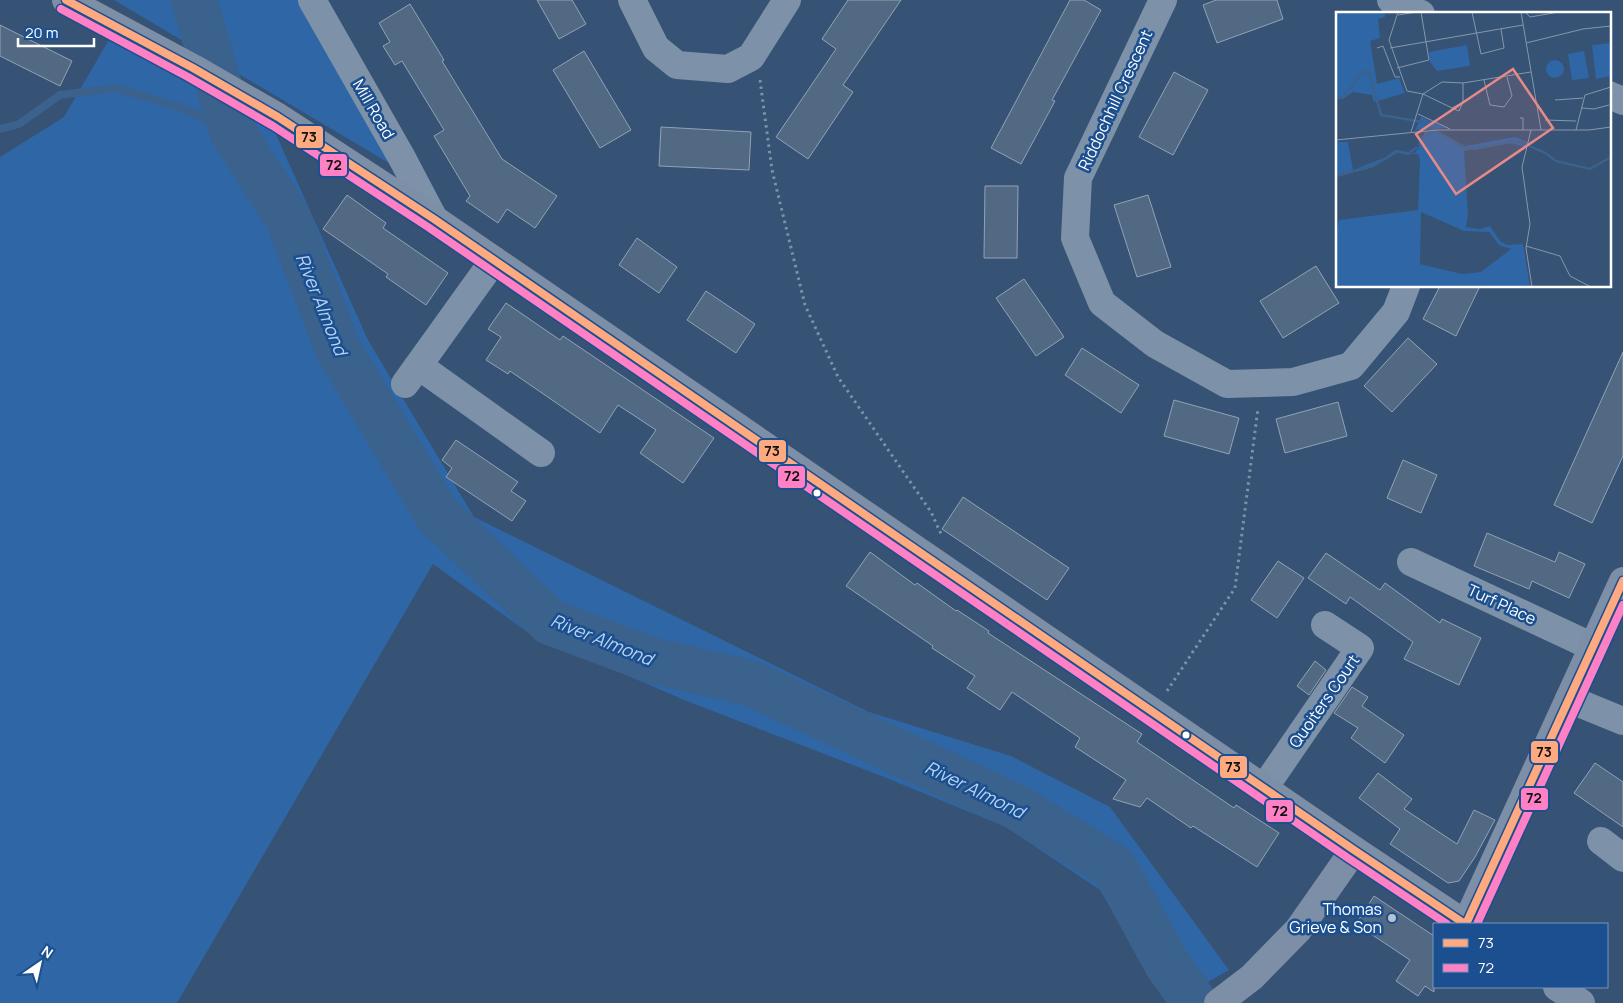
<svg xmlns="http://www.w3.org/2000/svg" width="1623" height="1003" viewBox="0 0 1623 1003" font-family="Manrope,sans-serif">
<rect width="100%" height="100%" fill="#365274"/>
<!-- green -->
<g fill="#2f66a5">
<polygon points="114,0 299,0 394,166"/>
<polygon points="111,36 185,81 274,130 368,340 474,517 869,712 1011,756 1110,807 1229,970 1170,1003 1100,890 1006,827 884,777 689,702 530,634 433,564 177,1003 0,1003 0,157 64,117"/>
</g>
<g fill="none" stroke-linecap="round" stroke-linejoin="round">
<!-- stream -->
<polyline stroke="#3b618d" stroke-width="8" points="0,129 19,124 60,95 116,88 179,107 232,131"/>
<!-- river -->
<polyline stroke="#3b618d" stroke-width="46" points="194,0 232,131 288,218 338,349 437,514 550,622 654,661 750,683 1018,808 1114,867 1167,964 1195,1003"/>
</g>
<!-- building -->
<g fill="#526984" stroke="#92a2b6">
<polygon points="537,0 572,0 586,24 559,39"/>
<polygon points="848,0 901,0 843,85 853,92 808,159 776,137 836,49 822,39"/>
<polygon points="1070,0 1084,0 1101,10 1052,100 1055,101 1021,164 991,148"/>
<polygon points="1216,0 1277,0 1283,19 1217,43 1203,5"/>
<polygon points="410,4 444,60 442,61 502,159 557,196 535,228 507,209 498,223 466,201 470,196 434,136 444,130 402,61 395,65 383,46 390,42 379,23"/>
<polygon points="0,25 72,61 60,86 0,56"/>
<polygon points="584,51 631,130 600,148 553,70"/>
<polygon points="1174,72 1208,90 1173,155 1139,137"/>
<polygon points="661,127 751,132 749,170 659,166"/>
<polygon points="985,186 1018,186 1017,258 984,258"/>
<polygon points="347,195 386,223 383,228 448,273 426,305 386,277 388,274 323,229"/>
<polygon points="1148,195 1171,267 1137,277 1114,205"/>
<polygon points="637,238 677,267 659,293 619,265"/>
<polygon points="1316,266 1339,303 1283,338 1260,301"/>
<polygon points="1024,279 1064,337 1036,356 996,298"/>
<polygon points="1440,286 1480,286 1456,336 1423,319"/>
<polygon points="706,291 755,324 736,353 687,320"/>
<polygon points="506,303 560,340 563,336 714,438 683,483 640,453 656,430 618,405 600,433 510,371 508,374 486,360 501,337 488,329"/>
<polygon points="1408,338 1437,364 1392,412 1364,386"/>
<polygon points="1082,348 1139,385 1121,413 1065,375"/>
<polygon points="1623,352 1623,456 1592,523 1554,505"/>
<polygon points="1174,400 1239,418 1229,454 1164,436"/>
<polygon points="1338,402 1347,436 1285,453 1276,419"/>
<polygon points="456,440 518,482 511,491 526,501 512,521 446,477 452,468 442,460"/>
<polygon points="1403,460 1437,475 1421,513 1387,498"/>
<polygon points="963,497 1069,568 1047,600 942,529"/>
<polygon points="1487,533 1555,562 1559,552 1585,564 1569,598 1532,581 1529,589 1474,566"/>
<polygon points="870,552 915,585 917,583 956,611 957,610 989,631 988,633 1142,734 1137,742 1234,808 1236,805 1279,833 1257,867 1193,826 1191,828 1147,798 1140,807 1113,799 1126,780 1075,747 1080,738 1012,692 1000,710 967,688 975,676 932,648 933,646 846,586"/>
<polygon points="1326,553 1380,590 1385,583 1440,623 1442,619 1481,638 1459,685 1404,659 1413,642 1350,597 1346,604 1308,578"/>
<polygon points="1278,561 1304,578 1277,618 1251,600"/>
<polygon points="1315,661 1326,670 1309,695 1297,686"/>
<polygon points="1352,687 1368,697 1362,706 1404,735 1385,763 1351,738 1358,728 1334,713"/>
<polygon points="1595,763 1623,782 1623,827 1574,793"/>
<polygon points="1378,773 1412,799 1404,809 1457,844 1474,810 1495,820 1475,857 1459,881 1448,883 1390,844 1400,829 1359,798"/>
<polygon points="1374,896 1434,936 1434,992 1425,986 1418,996 1396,981 1410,960 1356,924"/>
</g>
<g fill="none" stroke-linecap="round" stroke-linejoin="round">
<!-- path -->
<g stroke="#7d92a8" stroke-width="3" stroke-dasharray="2.5 4" stroke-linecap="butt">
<polyline points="760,80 772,170 805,305 838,377 931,512 941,534"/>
<polyline points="1167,691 1235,588 1258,408"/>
</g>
<!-- minor -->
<g stroke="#7d92a8" stroke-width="28">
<polyline points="312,0 402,158 434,219"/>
<polyline points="632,0 656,48 677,65 728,69 751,57 787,0"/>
<polyline points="1163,0 1078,178 1075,238 1102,303 1155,344 1227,384 1293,382 1351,366 1396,312 1406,286"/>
<polyline points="1391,0 1421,14"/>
<polyline points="1609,95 1623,101"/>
<polyline points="419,366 541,453"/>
<polyline points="405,384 494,260"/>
<polyline points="1411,562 1593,647"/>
<polyline points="1569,699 1623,721"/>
<polyline points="1264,788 1360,648 1325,625"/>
<polyline points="1601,841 1623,858"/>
</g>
<!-- major -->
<g stroke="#7d8ea7" stroke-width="28">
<polyline points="66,0 193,68 278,117 434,219 1354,850 1465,924"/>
<polyline points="1466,924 1623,581"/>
<polyline points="1557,987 1581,1003"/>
<polyline points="1218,1003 1252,977 1298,930 1354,850"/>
</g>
<defs>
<g id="bus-1">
<polyline points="66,0 193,68 278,117 434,219 1354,850 1465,924"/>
<polyline points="1466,924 1623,581"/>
</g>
<g id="bus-2">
<polyline points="61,9 188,77 273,126 428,227 1348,858 1447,924"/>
<polyline points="1477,924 1623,605"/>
</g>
</defs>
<!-- bus-1 casing -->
<use href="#bus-1" stroke="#1b4f8f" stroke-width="11"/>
<!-- bus-2 casing -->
<use href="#bus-2" stroke="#1b4f8f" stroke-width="11"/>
<!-- bus-1 -->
<use href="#bus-1" stroke="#ffa980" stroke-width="8"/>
<!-- bus-2 -->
<use href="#bus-2" stroke="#ff80c5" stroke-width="8"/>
</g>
<!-- markers -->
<g fill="#fff" stroke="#1b4f8f" stroke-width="2">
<circle cx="817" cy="493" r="4.5"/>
<circle cx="1186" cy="735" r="4.5"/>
</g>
<circle fill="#b9c2ce" stroke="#1b4f8f" stroke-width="2" cx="1392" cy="918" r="5"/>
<g text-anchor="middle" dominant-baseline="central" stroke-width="5" stroke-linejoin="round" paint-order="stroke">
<!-- street labels -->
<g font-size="16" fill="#fff" stroke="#1b4f8f">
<text transform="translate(1115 100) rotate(-65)">Riddochhill Crescent</text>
<text transform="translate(374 109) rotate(60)">Mill Road</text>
<text transform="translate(1502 604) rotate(25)">Turf Place</text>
<text transform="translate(1324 701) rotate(-55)">Quoiters Court</text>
</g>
<!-- poi labels -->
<g font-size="16" fill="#fff" stroke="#1b4f8f" text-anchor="end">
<text x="1382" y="909">Thomas<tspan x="1382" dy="18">Grieve &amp; Son</tspan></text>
</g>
<!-- water labels -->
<g font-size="18" font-style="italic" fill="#b5d3f5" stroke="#1b4f8f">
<text transform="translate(322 304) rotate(68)">River Almond</text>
<text transform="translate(602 639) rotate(22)">River Almond</text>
<text transform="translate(975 789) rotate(26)">River Almond</text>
</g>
</g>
<!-- overview -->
<g transform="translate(1336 12)">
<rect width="275" height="275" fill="#365274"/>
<path d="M0 0H49V5L42 7 44 26 34 29 41 72 63 66 69 81 38 90 36 83 17 80 7 87H0ZM275 28V64L260 67 256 33 275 31ZM131 33 134 54 101 59 94 50 93 40ZM248 39 253 66 236 68 232 42ZM210 57a9 9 0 1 1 18 0a9 9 0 1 1-18 0ZM85 105 110 116 79 118ZM101 119 129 134 179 125 192 130 190 135 173 131 128 139 132 202 130 215 144 217 154 214 164 229 171 233 187 232 194 275H0V221L3 208 82 198 84 148 82 142 61 141 36 155 0 165V130H12L17 158 50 145 59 138 79 141 88 126V120ZM85 200 128 219 153 220 163 233 175 237 145 260 126 262 84 252Z" fill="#2f66a5" fill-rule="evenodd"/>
<path fill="none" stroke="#3b618d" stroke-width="2.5" d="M0 84 6 86 27 60H33L45 103 86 110 127 135 138 137 181 129 208 140 220 149 254 157 275 145M83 133 87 125 96 121M0 164 37 154 62 139 72 142 81 135"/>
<path fill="none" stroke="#8697ac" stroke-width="1" d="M62 0 53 28 71 79 87 82 106 70 127 71 195 60M136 0 145 42 168 36 165 17M185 0 205 118M189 0 194 5 223 0M62 3 81 0M190 31 247 17 275 14M41 36 47 34 59 65H64M54 36 187 13M61 56 93 48 85 0M148 68 154 93 168 95 176 84 171 65M219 88 247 86M116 96 123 99 127 90M246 96 258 97 273 93M82 102 114 117M184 106H187V118M209 108 240 109M195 118 186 155 194 212 190 236 196 275M240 118 249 83 275 75M75 120 87 82 116 96 127 90V71M0 128 101 118H253L275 115M190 234 224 244 234 264 255 275"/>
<path fill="#e88989" fill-opacity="0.15" stroke="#e88989" stroke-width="2.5" d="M177 57 217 116 120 182 80 122Z"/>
<rect width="275" height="275" fill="none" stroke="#fff" stroke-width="2.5"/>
</g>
<g stroke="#1b4f8f" stroke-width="2">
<rect x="295" y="125" width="29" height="24" rx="5" fill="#ffa980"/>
<rect x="319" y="153" width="29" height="24" rx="5" fill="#ff80c5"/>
<rect x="758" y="439" width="29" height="24" rx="5" fill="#ffa980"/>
<rect x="777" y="465" width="29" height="24" rx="5" fill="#ff80c5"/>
<rect x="1530" y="740" width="29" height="24" rx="5" fill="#ffa980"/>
<rect x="1219" y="755" width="29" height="24" rx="5" fill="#ffa980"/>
<rect x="1520" y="787" width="29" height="24" rx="5" fill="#ff80c5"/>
<rect x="1265" y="799" width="29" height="24" rx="5" fill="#ff80c5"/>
</g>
<g font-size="14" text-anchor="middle" font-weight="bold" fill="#111">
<text x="309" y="142">73</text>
<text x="334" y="170">72</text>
<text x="772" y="456">73</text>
<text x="792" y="481">72</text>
<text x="1544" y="757">73</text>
<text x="1233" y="772">73</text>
<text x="1534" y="803">72</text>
<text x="1280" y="816">72</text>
</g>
<!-- legend -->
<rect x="1433" y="923" width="175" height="65" fill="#1b4f8f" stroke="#7695bc"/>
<rect x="1443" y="939" width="25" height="8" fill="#ffa980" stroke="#7695bc"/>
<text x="1478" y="948" font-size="15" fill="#ffffff">73</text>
<rect x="1443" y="964" width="25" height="8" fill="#ff80c5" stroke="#7695bc"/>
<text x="1478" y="973" font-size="15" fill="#ffffff">72</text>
<!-- north arrow -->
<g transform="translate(40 963) rotate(34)" stroke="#1b4f8f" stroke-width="4" paint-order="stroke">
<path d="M0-4L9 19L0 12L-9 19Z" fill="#ffffff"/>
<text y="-8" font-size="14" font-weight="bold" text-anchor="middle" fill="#ffffff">N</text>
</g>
<!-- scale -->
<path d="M18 38v8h76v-8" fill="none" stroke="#ffffff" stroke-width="2.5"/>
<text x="25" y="38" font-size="15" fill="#ffffff" stroke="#1b4f8f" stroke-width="4" paint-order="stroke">20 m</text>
</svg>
